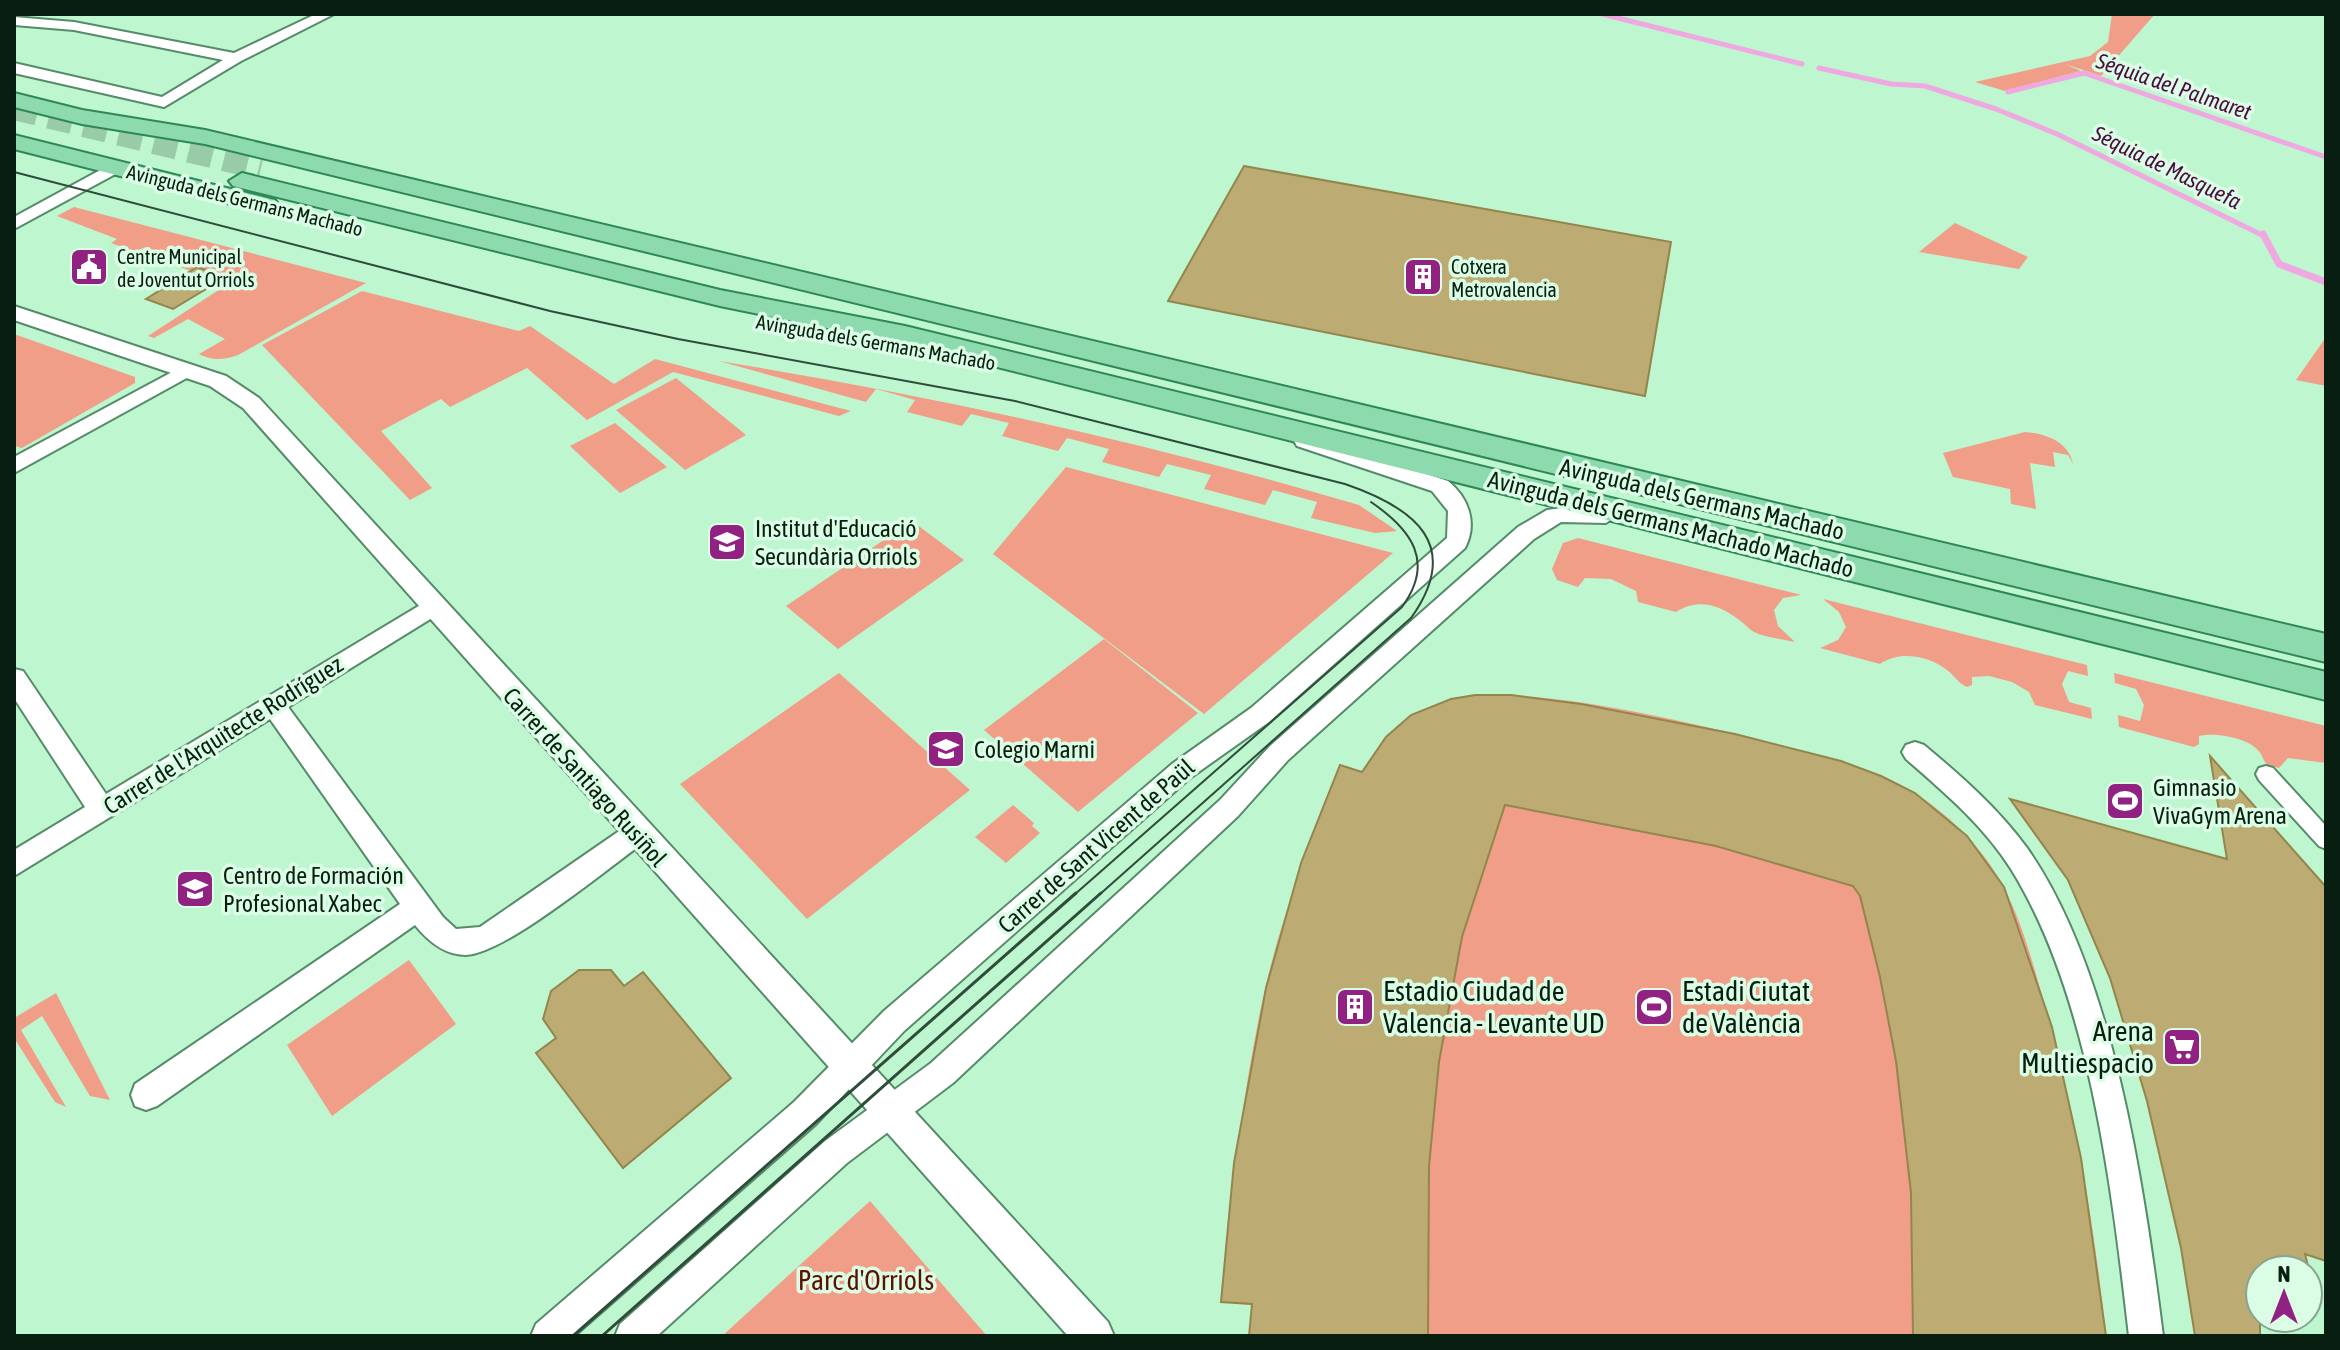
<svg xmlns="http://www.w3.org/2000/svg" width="2340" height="1350" viewBox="0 0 2340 1350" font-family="'Asap Condensed',sans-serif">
<rect width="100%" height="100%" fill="#bdf6cf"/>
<!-- green -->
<g fill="#f19e89">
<polygon points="2112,14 2155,14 2101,76 2065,64 2081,71 2005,91 1975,82 2090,56 2108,42"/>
<path d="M74 207 366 283 238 355C224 360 212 361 199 354L225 339 188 319 154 338 148 336 234 280 197 267 191 271 162 260 167 257 143 248 136 252 111 243 117 239 57 216Z"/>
<polygon points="1955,223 2028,257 2019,269 1919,252"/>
<polygon points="362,291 519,331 530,326 614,384 655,359 851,411 839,416 673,372 587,420 527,368 450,407 441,399 381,431 432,488 410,500 262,345"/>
<polygon points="14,334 135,377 135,383 22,448 14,446"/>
<polygon points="2326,337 2326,386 2296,380"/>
<path d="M719 361C935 396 1149 443 1359 505L1397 531 1375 533 1311 518 1317 502 1273 490 1265 505 1204 489 1211 475 1167 464 1159 477 1102 462 1109 449 1067 438 1058 451 1002 436 1009 423 971 414 962 426 907 412 915 400 876 389 866 402Z"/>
<polygon points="676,378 746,435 685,470 616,410"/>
<polygon points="615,423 667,467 620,493 570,446"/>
<path d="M2025 432C2046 434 2068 441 2073 464L2068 455 2053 452 2055 467 2030 463 2036 509 2011 504 2010 489 1953 477 1943 453Z"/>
<polygon points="1066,467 1393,553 1204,714 993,554"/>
<polygon points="912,521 964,560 838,649 786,606"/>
<path d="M1578 538 1801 595 1783 598 1774 610 1778 626 1795 642C1783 639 1760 637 1751 630 1730 611 1705 594 1676 612L1638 602 1636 591 1611 579 1585 578 1578 587 1557 580 1552 569 1563 543Z"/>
<path d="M1823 599 2087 665 2088 676 2068 671 2062 684 2069 702 2091 708 2092 719 2035 705 2029 692 2012 682 1989 676 1972 677V685L1967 687C1958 683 1955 676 1947 670 1929 656 1900 650 1880 664L1820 648 1838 640 1846 627 1839 612Z"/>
<polygon points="1104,639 1198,713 1078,812 984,730"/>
<polygon points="839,673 970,790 807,919 680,784"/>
<path d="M2114 673 2326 726V763L2288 758 2279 768 2268 765C2264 762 2263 758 2261 754 2252 738 2215 732 2199 736V744L2194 747 2119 727 2118 715 2140 721 2144 705 2136 689 2115 683Z"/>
<path d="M1493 694C1589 698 1686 721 1778 745 1819 756 1861 764 1899 784 1929 800 1956 822 1978 849 2012 888 2027 942 2041 992 2074 1104 2094 1220 2106 1336H1251L1252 1305 1221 1302C1231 1196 1242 1092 1265 989 1283 912 1311 838 1340 765L1364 773C1389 717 1435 699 1493 694Z"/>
<polygon points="1013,805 1034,823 1032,826 1040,833 1006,863 975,837"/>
<polygon points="409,960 456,1024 332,1116 287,1045"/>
<polygon points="56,993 110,1100 90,1096 42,1016 21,1030 66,1107 55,1102 14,1038 14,1018"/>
<polygon points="870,1201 987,1336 722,1336"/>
</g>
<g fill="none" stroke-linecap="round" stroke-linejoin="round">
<!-- stream-far1 -->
<g stroke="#f0a8e0" stroke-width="5">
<polyline points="1602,14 1802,64"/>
<polyline points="1819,68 1891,84 1925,86 1996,109 2057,134 2264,236"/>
<polyline points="2008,92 2084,73 2326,157"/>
</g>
<!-- stream -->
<polyline stroke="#f0a8e0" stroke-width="7" points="2263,234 2279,264 2326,282"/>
</g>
<!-- building -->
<g fill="#bcac73" stroke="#94854d" stroke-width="2">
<polygon points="1244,166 1671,242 1645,396 1168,301"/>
<polygon points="197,267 226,277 173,309 146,299"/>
<polygon points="1475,695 1511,695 1581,704 1735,734 1841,761 1881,776 1915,793 1967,836 2004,887 2052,1027 2081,1158 2106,1336 1913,1336 1911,1193 1896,1061 1880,977 1860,896 1853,886 1716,846 1505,805 1462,937 1439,1062 1429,1166 1428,1336 1249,1336 1252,1304 1221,1302 1234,1163 1266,988 1301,863 1340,765 1362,772 1386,737 1411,715 1451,699"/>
<polygon points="2210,756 2326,887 2326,1261 2305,1254 2309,1270 2260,1270 2260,1336 2195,1336 2181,1248 2147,1101 2110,978 2068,880 2010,799 2227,859"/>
<polygon points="579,970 611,970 624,986 643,972 731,1078 623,1168 536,1053 556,1038 543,1019 551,991"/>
</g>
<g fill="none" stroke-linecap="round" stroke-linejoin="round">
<!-- primary-tunnel -->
<polyline stroke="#99cba9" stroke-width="24" stroke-dasharray="24 12" stroke-linecap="butt" points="14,108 261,168"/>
<defs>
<polygon id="pedestrian" points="2266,766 2273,768 2326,826 2326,849 2319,846 2259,780 2256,774 2259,768"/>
<g id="minor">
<polygon points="316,14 334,14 241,61 164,107 14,73 14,63 162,97 223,60 74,30 14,25 14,17 74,22 234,53"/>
<polygon points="115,162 123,167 121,171 14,229 14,217"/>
<polygon points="187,364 197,370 194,374 14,473 14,457"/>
<path d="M1304 434 1448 481C1468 497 1478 523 1465 548L1269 722 1190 778 904 1031 816 1124 574 1336H531L536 1324 794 1102 884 1011 1172 764 1251 708 1447 538 1448 511 1432 491 1297 446 1294 441 1297 436Z"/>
<polygon points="1583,505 1606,507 1617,515 1606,523 1561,522 1534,539 1288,760 1238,816 953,1083 847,1163 657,1336 615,1336 620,1324 825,1141 931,1063 1220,800 1270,746 1518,527 1547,510"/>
<path d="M432 598 440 601 443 607 440 613 288 707 443 917 456 929 480 927 628 825 637 822 646 825 650 833 646 841C609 867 505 954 466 955 444 955 428 941 415 925L157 1106 146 1110 135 1106 131 1095 135 1084 400 904 270 719 14 876V850L85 807 14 698V669L23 671 106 794Z"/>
<path d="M1915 742 1924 745C1961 776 1998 808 2027 848 2114 972 2144 1187 2163 1336H2129C2112 1189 2090 996 2011 869 1984 826 1944 792 1906 759L1902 752 1906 745Z"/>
</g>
<polygon id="tertiary" points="14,306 226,376 259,398 1108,1322 1114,1336 1068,1336 243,408 210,386 14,320"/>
<g id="primary">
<polygon points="14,93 82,110 205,130 2326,634 2326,662 205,144 82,124 14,107"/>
<polygon points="14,135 275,200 279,205 266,213 14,149"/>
<polygon points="242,173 720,290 905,326 2326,672 2326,700 905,344 720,306 233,186 229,181"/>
</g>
</defs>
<!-- pedestrian casing -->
<use href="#pedestrian" stroke="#568b69" stroke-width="4"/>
<!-- minor casing -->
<use href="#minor" stroke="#568b69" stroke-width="4"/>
<!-- tertiary casing -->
<use href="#tertiary" stroke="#568b69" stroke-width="4"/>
<!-- primary casing -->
<use href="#primary" stroke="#2e8855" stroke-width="4"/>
<!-- pedestrian -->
<use href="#pedestrian" fill="#fff" fill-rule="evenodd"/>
<!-- minor -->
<use href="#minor" fill="#fff" fill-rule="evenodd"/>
<!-- tertiary -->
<use href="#tertiary" fill="#fff" fill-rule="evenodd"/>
<!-- primary -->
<use href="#primary" fill="#8edaaf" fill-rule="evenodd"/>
<!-- tram-far1 -->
<g stroke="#2e4c39" stroke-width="2">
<path d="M14 172 550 311 678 339 1015 401 1345 484C1415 508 1463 545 1411 618L1099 895"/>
<path d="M1074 895 1402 607C1435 562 1412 530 1371 502"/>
</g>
<!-- tram -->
<g stroke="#2e4c39" stroke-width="3">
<polyline points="573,1336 1076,893"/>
<polyline points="602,1336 1101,893"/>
</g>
</g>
<!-- icons -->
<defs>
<symbol id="civic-square" viewBox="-11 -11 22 22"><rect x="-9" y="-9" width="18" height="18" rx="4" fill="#922282" stroke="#dbfde5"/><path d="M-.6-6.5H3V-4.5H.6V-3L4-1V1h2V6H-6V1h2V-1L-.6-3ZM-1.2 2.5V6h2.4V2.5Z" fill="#fff"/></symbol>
<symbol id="building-square" viewBox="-11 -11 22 22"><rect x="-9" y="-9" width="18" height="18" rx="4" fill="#922282" stroke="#dbfde5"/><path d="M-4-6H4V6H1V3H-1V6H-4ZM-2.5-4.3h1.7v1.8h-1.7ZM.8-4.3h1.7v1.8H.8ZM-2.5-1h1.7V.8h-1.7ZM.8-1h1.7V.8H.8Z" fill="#fff"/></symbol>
<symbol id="school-square" viewBox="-11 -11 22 22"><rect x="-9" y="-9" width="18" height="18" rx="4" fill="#922282" stroke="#dbfde5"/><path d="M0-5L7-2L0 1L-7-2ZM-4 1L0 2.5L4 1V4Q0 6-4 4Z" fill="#fff"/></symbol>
<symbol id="stadium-square" viewBox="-11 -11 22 22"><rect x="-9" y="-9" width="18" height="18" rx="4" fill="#922282" stroke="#dbfde5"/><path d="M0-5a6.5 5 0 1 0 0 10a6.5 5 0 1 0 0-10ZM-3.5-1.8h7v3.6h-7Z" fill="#fff"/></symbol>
<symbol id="university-square" viewBox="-11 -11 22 22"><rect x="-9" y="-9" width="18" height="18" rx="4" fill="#922282" stroke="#dbfde5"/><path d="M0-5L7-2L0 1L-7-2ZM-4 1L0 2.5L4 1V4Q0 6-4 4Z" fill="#fff"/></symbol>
<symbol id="supermarket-square" viewBox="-11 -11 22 22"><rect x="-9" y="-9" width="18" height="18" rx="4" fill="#922282" stroke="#dbfde5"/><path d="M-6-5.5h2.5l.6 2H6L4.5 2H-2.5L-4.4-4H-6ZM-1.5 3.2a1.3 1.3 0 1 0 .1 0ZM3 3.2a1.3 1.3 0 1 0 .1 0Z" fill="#fff"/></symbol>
</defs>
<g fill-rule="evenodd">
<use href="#civic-square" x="67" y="245" width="44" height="44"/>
<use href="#building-square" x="1401" y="255" width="44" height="44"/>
<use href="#school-square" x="705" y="520" width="44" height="44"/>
<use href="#school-square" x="924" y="727" width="44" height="44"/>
<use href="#stadium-square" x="2103" y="779" width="44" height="44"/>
<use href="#university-square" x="173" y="867" width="44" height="44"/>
<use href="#building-square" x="1333" y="985" width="44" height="44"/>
<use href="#stadium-square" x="1632" y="985" width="44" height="44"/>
<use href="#supermarket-square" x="2160" y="1025" width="44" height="44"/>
</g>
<g text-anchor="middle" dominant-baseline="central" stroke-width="7" stroke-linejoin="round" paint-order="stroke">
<!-- far-street labels -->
<g font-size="20" fill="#081e11" stroke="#dbfde5">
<text transform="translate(245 200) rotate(14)">Avinguda dels Germans Machado</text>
<text transform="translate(876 342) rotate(10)">Avinguda dels Germans Machado</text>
</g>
<!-- far-poi labels -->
<g font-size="20" fill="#081e11" stroke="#dbfde5" text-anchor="start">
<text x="117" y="256">Centre Municipal<tspan x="117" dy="23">de Joventut Orriols</tspan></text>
<text x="1451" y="266">Cotxera<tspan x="1451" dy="23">Metrovalencia</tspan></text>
</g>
<!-- far-water labels -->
<g font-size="22" font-style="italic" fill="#4b0c42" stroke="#dbfde5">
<text transform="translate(2174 86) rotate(19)">Séquia del Palmaret</text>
<text transform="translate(2167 167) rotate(26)">Séquia de Masquefa</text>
</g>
<!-- street labels -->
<g font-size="24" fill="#081e11" stroke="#dbfde5">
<text transform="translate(1702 499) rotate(13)">Avinguda dels Germans Machado</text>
<text transform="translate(1671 524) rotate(14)">Avinguda dels Germans Machado Machado</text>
<text transform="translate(223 735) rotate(-32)">Carrer de l'Arquitecte Rodríguez</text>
<text transform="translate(585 777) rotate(48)">Carrer de Santiago Rusiñol</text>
<text transform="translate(1096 846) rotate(-41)">Carrer de Sant Vicent de Paül</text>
</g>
<!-- poi labels -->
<g font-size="24" fill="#081e11" stroke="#dbfde5" text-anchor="start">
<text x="755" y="528">Institut d'Educació<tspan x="755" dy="28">Secundària Orriols</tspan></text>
<text x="974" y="749">Colegio Marni</text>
<text x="2153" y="787">Gimnasio<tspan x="2153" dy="28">VivaGym Arena</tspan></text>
<text x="223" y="875">Centro de Formación<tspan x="223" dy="28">Profesional Xabec</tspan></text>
</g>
<!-- near-poi labels -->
<g font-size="28" fill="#081e11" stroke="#dbfde5" text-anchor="start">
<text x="1383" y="991">Estadio Ciudad de<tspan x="1383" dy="32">Valencia - Levante UD</tspan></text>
<text x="1682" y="991">Estadi Ciutat<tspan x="1682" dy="32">de València</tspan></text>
<text x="2154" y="1031" text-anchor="end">Arena<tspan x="2154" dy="32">Multiespacio</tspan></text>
</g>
<!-- near-park labels -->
<g font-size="28" fill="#5e1100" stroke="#dbfde5">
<text x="866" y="1280">Parc d'Orriols</text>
</g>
</g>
<!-- border -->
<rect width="2340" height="1350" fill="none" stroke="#081e11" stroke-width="32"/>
<!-- north arrow -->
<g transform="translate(2284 1294)"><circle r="38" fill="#dbfde5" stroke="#87a490" stroke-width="2"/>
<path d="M0-6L14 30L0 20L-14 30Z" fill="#922282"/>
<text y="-12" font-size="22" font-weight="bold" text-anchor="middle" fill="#081e11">N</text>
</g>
</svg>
